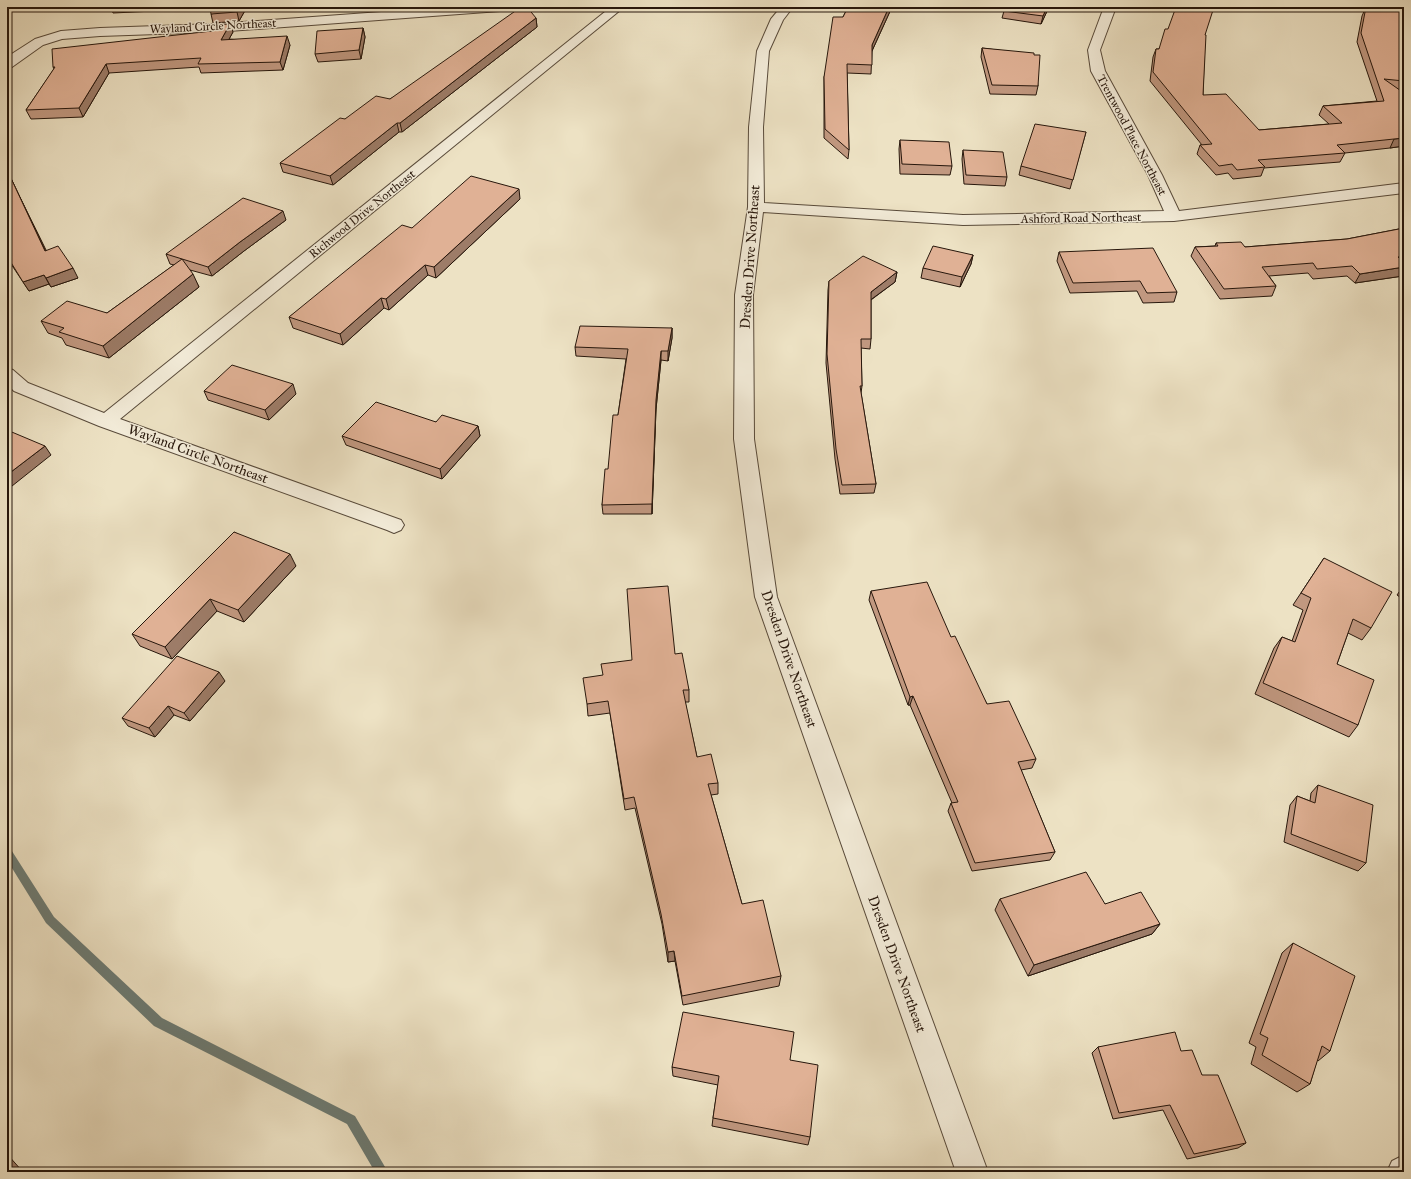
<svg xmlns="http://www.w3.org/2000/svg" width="1411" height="1179" viewBox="0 0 1411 1179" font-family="'IM FELL Great Primer',serif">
<rect width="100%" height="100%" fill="#ede2c4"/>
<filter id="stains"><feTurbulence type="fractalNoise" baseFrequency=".005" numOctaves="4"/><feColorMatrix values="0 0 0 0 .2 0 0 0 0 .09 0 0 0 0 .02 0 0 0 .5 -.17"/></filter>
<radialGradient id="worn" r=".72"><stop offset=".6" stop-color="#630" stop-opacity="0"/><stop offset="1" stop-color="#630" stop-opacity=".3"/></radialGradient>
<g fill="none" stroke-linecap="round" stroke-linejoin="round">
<!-- stream -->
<polygon fill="#6c7b74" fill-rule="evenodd" points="7,847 10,848 54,917 162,1018 355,1116 388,1172 375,1172 347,1124 154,1026 46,923 7,860"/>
<defs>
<g id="minor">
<polygon points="450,7 506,7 504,10 500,11 215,32 100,36 62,39 43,45 12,67 7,68 7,57 35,39 61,31 100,28 215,24"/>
<polygon points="611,7 624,7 120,419 401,520 404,525 401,530 394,533 387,530 99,426 14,391 7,384 7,368 13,370 28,383 104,413"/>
<polygon points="781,7 793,7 783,20 769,51 763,127 764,203 963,215 1164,211 1148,175 1091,71 1088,50 1104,7 1116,7 1100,50 1105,71 1162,175 1179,211 1404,183 1404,193 1174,221 963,225 763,212 753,295 754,439 777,597 988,1172 956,1172 755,597 734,439 735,295 748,207 749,127 757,51 771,19"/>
<polygon points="1404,1155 1404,1172 1387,1172 1392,1161"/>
</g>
</defs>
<!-- minor casing -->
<use href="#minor" stroke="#584a3a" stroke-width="2"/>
<!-- minor -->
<use href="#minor" fill="#f3ecd9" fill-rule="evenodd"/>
</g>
<!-- wall -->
<g fill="#c19880" stroke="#27170c">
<polygon points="111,7 156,7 154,11 113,13"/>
<polygon points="247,7 239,21 213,23 211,14"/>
<polygon points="848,7 892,7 872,51 871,74 847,73 849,150 848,159 824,138 824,77 843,17"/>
<polygon points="1007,7 1049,7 1041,24 1002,18 1004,11"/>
<polygon points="1366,7 1375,9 1376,7 1404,7 1404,90 1399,90 1404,93 1404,146 1390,148 1345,153 1340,162 1264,168 1261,176 1233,179 1228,173 1216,175 1197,154 1200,145 1202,145 1150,81 1153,57 1156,49 1159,49 1205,35 1203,95 1259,130 1329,124 1319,115 1323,106 1377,101 1357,42 1362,16"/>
<polygon points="536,18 537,27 402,132 399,132 333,185 283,172 280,163 345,119 390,99"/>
<polygon points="363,28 365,37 361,59 318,62 315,54"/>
<polygon points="212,31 233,32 229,39 290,45 283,70 201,73 199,67 109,73 83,117 31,119 26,110 54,69 53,67"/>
<polygon points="982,48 1034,55 1038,86 1036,95 990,94 981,57"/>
<polygon points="1086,132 1070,189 1019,175 1021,166"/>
<polygon points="900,140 952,166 950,175 900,174 899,149"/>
<polygon points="963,150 1007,177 1005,186 964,184 962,159"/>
<polygon points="7,174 13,183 46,250 78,278 51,287 49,284 29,291 7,258"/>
<polygon points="520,199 436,278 428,275 389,310 384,308 343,345 293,328 289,317 412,228"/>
<polygon points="286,220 244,251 212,276 190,270 199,287 109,358 66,345 62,338 48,333 41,321 107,313 174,265 170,264 166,254"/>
<polygon points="1404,228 1404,275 1403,276 1355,283 1347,276 1313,279 1308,273 1269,276 1276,286 1272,296 1220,299 1191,256 1195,247 1215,246 1216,243 1245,247 1347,239"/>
<polygon points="1059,252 1177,292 1174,302 1143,303 1137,291 1070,293 1057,261"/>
<polygon points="973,255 971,264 960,287 921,278 923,268"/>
<polygon points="897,272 895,282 871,300 871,339 870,349 861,348 862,386 861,393 876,484 874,493 840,494 835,459 826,363 828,290 829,281"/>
<polygon points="672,328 672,338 668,361 661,360 656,409 652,514 603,514 602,505 618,415 626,359 576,356 575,347"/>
<polygon points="204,391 296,394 269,420 208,400"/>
<polygon points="436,422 478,426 480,436 442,479 346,445 342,436"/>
<polygon points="234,532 296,566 244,622 217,611 172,659 140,646 132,634"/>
<polygon points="1324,558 1371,628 1362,640 1348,633 1337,664 1358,725 1349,737 1255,694 1274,648 1282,637 1292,641 1303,610 1293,605"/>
<polygon points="1404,585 1404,600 1397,595"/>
<polygon points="871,591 951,637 987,704 1036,759 1032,768 1021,770 1055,852 1050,860 972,871 948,811 951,803 952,803 910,705 908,705 869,600"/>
<polygon points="675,654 689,690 689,702 685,702 697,757 718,783 718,794 711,795 742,904 781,976 779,986 683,1005 675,961 668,962 662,924 635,808 625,810 610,713 588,716 587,704"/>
<polygon points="225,681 190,721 174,715 155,737 128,726 122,718"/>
<polygon points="1318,785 1366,863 1358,871 1284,842 1290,805 1297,796 1310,801 1311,793"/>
<polygon points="1000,899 1105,904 1160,924 1152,934 1028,976 995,910"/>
<polygon points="1293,943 1330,1051 1318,1061 1317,1060 1310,1084 1297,1092 1251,1064 1256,1047 1249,1043 1282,953"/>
<polygon points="1098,1047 1181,1051 1202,1075 1246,1143 1238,1148 1187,1159 1163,1110 1113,1119 1092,1053"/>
<polygon points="790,1060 810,1137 808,1145 712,1126 713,1118 718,1085 673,1076 672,1067"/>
</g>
<!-- shaded-wall -->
<g fill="#9d7c68" stroke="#27170c">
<polygon points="153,7 156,7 154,11"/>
<polygon points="240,7 247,7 239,21 237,12"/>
<polygon points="889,7 892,7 871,53 872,45"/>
<polygon points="1047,7 1049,7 1041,24 1043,16"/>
<polygon points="536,18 537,27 402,132 400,123"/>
<polygon points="230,24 233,32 224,48 221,40"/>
<polygon points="363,28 365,37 361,59 359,50"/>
<polygon points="287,36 290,45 283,70 280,62"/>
<polygon points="106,64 109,73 83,117 79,108"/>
<polygon points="397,123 399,132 333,185 330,176"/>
<polygon points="1404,138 1404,146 1390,148 1394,139"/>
<polygon points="9,174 13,183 50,260 45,251"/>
<polygon points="519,189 520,199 436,278 434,267"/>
<polygon points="283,211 286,220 244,251 212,276 208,267 240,242"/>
<polygon points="973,255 971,264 960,287 962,277"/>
<polygon points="1404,256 1404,264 1398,257"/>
<polygon points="425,265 428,275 389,310 386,299"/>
<polygon points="1404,267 1403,276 1355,283 1360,274"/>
<polygon points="73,268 78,278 51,287 46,278"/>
<polygon points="897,272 895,282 869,301 871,292"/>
<polygon points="193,274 199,287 109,358 103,346"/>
<polygon points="44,275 49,284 29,291 23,282"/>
<polygon points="381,298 384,308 343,345 340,334"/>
<polygon points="672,328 672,338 668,361 668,351"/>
<polygon points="661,351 661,360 656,409 652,514 652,504 656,400"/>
<polygon points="293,384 296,394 269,420 265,410"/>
<polygon points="478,426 480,436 442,479 440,469"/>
<polygon points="45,446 51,455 7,490 7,475"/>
<polygon points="290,554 296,566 244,622 238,610"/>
<polygon points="210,599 217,611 172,659 165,647"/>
<polygon points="219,672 225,681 190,721 184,713"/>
<polygon points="913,696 910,705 908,705 910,697"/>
<polygon points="168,706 174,715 155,737 149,728"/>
<polygon points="1160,924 1152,934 1028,976 1034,965"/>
<polygon points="674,951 675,961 668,962 668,952"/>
<polygon points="7,1154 23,1172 14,1172 7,1164"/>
</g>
<!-- building -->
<g fill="#e0b195" stroke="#27170c">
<polygon points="210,7 240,7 237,12 211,14"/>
<polygon points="521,7 527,7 536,18 400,123 397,123 330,176 280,163 340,118 345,119 376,96 390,99"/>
<polygon points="848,7 889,7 872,45 872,65 847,64 849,150 825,129 824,77 833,17 843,17"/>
<polygon points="1007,7 1047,7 1043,16 1004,11"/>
<polygon points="1176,7 1214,7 1205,35 1206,35 1203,95 1226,94 1259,130 1342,123 1323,106 1384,101 1361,33 1366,7 1378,9 1378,7 1404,7 1404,81 1384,79 1404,93 1404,138 1394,139 1337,145 1345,153 1258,160 1265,167 1237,170 1232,164 1219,166 1200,145 1212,144 1153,72 1156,49 1159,49 1165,29 1168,29"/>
<polygon points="230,24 221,40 287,36 280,62 198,64 201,58 106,64 79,108 26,110 55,67 53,67 52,49 212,31 211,25"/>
<polygon points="363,28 359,50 315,54 317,31"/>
<polygon points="982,48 1034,53 1034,55 1040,55 1038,86 992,85"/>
<polygon points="1035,124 1086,132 1073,180 1021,166"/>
<polygon points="900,140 949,142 952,166 902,164"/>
<polygon points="963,150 1003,152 1007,177 966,175"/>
<polygon points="7,174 9,174 45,251 58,246 73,268 46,278 44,275 23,282 7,256"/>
<polygon points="471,176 519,189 434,267 425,265 386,299 381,298 340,334 289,317 402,225 412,228"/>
<polygon points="243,198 283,211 240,242 208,267 166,254"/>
<polygon points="1404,228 1404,256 1398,257 1404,262 1404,267 1360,274 1352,266 1317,269 1313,263 1262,267 1276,286 1224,289 1195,247 1218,246 1216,243 1241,242 1245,247 1347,239"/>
<polygon points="933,246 973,255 962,277 923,268"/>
<polygon points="1153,248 1177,292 1147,293 1140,281 1073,283 1059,252"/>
<polygon points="863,256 897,272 871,292 871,339 861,339 862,386 860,386 876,484 842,485 836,449 827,354 829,281"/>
<polygon points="182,259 193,274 103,346 59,332 64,328 41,321 67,301 107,313"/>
<polygon points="580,326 672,328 668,351 661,351 656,400 652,504 602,505 605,469 608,469 613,415 618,415 628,349 575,347"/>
<polygon points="232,365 293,384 265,410 204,391"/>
<polygon points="376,402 436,422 442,415 478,426 440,469 342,436"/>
<polygon points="7,430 45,446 7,475"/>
<polygon points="234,532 290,554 238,610 210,599 165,647 132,634"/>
<polygon points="1324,558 1392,592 1371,628 1353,619 1337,664 1374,680 1358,725 1263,683 1282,637 1295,642 1311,598 1301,593"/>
<polygon points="927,582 951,637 955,636 987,704 1009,701 1036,759 1018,762 1055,852 975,863 951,803 958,802 913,696 910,697 871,591"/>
<polygon points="668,586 675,654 682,653 689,690 683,690 697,757 711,754 718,783 708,784 742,904 763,900 781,976 682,996 674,951 668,952 661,914 634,797 624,799 608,701 587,704 583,678 603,675 601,664 632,660 627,589"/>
<polygon points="177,656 219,672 184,713 168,706 149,728 122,718"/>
<polygon points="1318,785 1373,805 1366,863 1291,834 1297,796 1315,803"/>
<polygon points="1086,872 1105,904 1141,892 1160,924 1034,965 1000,899"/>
<polygon points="1293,943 1355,976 1330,1051 1322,1046 1310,1084 1262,1055 1268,1038 1260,1034"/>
<polygon points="683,1012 794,1032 790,1060 818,1065 810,1137 713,1118 719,1076 672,1067"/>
<polygon points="1175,1032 1181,1051 1192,1050 1202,1075 1218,1075 1246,1143 1194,1154 1170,1105 1119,1113 1098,1047"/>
<polygon points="7,1164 14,1172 7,1172"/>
</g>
<g text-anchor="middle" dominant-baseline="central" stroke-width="3" stroke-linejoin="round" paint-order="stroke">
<!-- far-street labels -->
<g font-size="12" fill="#27170c" stroke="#f3ecd9">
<text transform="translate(213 26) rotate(-3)">Wayland Circle Northeast</text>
<text transform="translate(1132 135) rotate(62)">Trentwood Place Northeast</text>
<text transform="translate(362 214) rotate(-39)">Richwood Drive Northeast</text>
<text transform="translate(1081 218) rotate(-1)">Ashford Road Northeast</text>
</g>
<!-- street labels -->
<g font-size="14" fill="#27170c" stroke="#f3ecd9">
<text transform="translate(750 257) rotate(-86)">Dresden Drive Northeast</text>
<text transform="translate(198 454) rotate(20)">Wayland Circle Northeast</text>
<text transform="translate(789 659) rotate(71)">Dresden Drive Northeast</text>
<text transform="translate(897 964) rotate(70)">Dresden Drive Northeast</text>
</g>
</g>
<!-- margin -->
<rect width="1411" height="1179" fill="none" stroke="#ede2c4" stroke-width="24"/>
<rect x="8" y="8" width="1395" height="1163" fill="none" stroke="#27170c" stroke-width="2"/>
<rect x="12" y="12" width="1387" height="1155" fill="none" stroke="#27170c"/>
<rect width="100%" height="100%" filter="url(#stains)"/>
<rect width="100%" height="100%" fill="url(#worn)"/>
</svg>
